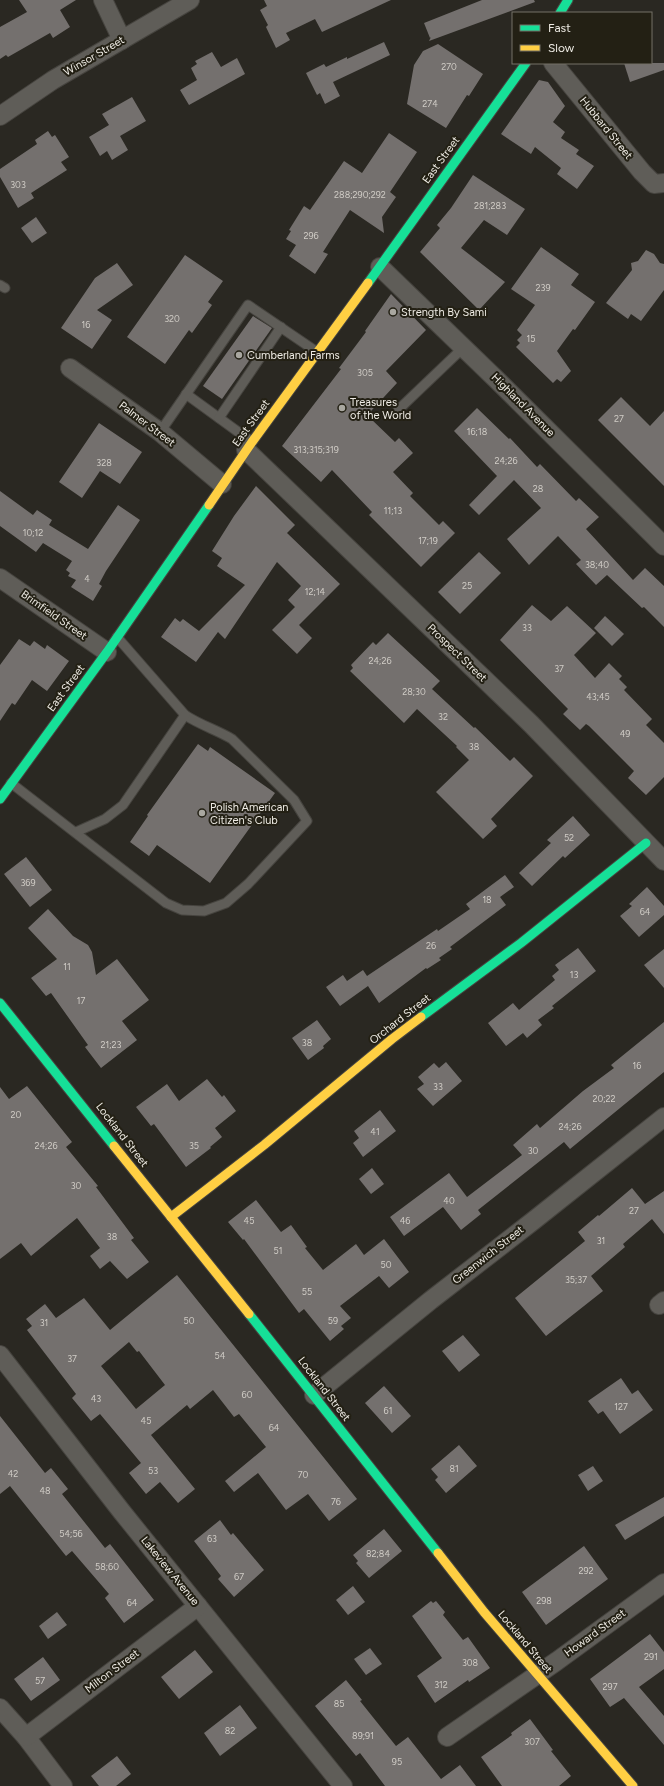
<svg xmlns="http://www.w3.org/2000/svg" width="664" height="1786" viewBox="0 0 664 1786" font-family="Figtree,sans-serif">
<rect width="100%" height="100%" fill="#2a2822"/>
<!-- building -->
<g fill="#74706e" fill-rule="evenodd">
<polygon points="19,0 76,0 60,10 70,27 53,38 50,33 8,57 6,55 0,59 0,27 27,12"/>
<polygon points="264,0 391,0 322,32 315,19 286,33 290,40 276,48 266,27 268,25 260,10 267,6"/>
<polygon points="482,0 534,0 535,2 429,41 431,37 430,38 424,23"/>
<polygon points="384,42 390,55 333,82 340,96 325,104 320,93 317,95 306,73 324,64 326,67 347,57 347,59"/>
<polygon points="438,44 483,74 469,96 467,95 446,128 407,104 414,65 423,51"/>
<polygon points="212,52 221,67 237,58 245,74 189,105 180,90 197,80 191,68 197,64 195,61"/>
<polygon points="624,63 664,63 664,70 630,82"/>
<polygon points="539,80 548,82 565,106 553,122 565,132 561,138 579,150 576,154 594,166 577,189 557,174 561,168 535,147 531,154 501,134"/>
<polygon points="132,97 146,121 120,136 128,150 112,160 107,151 100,156 89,137 109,125 102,114"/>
<polygon points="48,131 52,137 55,135 69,157 61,162 67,170 31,193 34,198 18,208 0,177 0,169 37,144 35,140"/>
<polygon points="389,133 417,152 390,192 396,197 382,217 384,233 350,210 323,252 328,254 315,274 289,256 296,245 286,239 291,231 289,230 304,206 310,210 344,161 362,173"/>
<polygon points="473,175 525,209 507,235 484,220 461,248 505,282 479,310 420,252 440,228 437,225 451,208"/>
<polygon points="36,217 47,233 32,243 21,228"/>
<polygon points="541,247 579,274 571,285 595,302 575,330 573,329 557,351 571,371 561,382 557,379 553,383 516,347 520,343 517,340 522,335 517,330 535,305 511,289"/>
<polygon points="646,250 654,254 660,263 664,264 664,290 641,321 631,314 628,319 606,303 632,270 631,263 638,261"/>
<polygon points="185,255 223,281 208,302 212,305 192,333 189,330 165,364 127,337"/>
<polygon points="117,263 133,285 97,310 112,320 92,349 61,328 95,278"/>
<polygon points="391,294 426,330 386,371 397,383 371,411 374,414 370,418 395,442 399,438 413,453 393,472 413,493 410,496 439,525 443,521 455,533 421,567 369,515 372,512 332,470 321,482 282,446 341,369 339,368 366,332 365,331"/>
<polygon points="253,316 272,328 222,399 203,386"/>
<polygon points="621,397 650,426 664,411 664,486 598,420"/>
<polygon points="477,408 509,439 510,438 537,467 540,464 576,501 579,498 599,517 586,529 633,580 645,568 664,586 664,627 644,607 642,608 607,575 596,585 576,564 581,560 558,536 529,565 507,539 541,508 514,480 479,515 469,505 497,476 454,431"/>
<polygon points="99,423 142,452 120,484 100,471 82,498 59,482"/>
<polygon points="256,486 295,525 287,533 340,584 299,625 312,638 297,654 272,630 295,607 288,600 301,586 277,562 225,639 218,632 196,662 161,637 175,618 180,622 183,619 199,631 245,585 217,566 222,558 212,551 234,516"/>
<polygon points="0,491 33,515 37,510 52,520 49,525 88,549 118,505 140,520 106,571 99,584 102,586 93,601 71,587 76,580 68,576 70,573 66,570 72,561 43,543 36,552 0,526"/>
<polygon points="479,552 501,573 460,614 438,592"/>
<polygon points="532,605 551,621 567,606 596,633 574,655 595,678 609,663 622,676 619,679 627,687 624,690 652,719 646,725 664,743 664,777 646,795 628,778 634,771 589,726 586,724 580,730 563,714 568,709 500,640"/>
<polygon points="605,616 624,634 612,646 594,628"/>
<polygon points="388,633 440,681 432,689 474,728 475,727 510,761 514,757 533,776 491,819 497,826 483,839 436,792 469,760 456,747 457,746 417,709 404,723 350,671 353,668 351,665 373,642 376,645"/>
<polygon points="19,639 30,646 34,641 45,649 47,645 69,661 47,691 32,680 15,705 12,703 0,721 0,665"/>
<polygon points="198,744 208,751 210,747 275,793 210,883 157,845 149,856 130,842 148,816 147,815"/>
<polygon points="573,816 590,835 565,858 563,856 532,886 519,873 551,843 547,840"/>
<polygon points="26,857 52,890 30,907 4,874"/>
<polygon points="505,875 514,887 500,897 506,905 450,947 452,949 439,958 441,960 427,969 426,968 379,1003 368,986 340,1006 326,987 343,975 347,981 363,970 367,976 437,929 438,931 470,909 466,904"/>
<polygon points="647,887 664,906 664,915 639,937 620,916 632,906 629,904"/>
<polygon points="48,909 73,936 88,945 92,952 96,975 117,959 149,1000 122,1021 137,1040 101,1068 85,1047 88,1045 51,993 46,996 31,978 57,959 28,928"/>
<polygon points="578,948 596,971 552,1006 554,1008 538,1020 542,1025 527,1038 523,1033 506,1046 488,1023 513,1003 519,1010 555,980 552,976 559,970 555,965"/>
<polygon points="664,949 664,988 644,965"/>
<polygon points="317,1020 331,1039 323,1046 324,1048 308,1060 292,1038"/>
<polygon points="664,1022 664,1072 570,1149 564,1142 478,1210 481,1214 461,1230 443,1207 404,1236 390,1217 449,1173 467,1197 522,1155 513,1145 537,1124 540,1128 583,1091 614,1068 611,1065"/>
<polygon points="446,1062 462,1081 433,1106 417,1089 424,1084 418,1077 434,1063 439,1068"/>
<polygon points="207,1079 222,1097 224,1095 236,1111 215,1128 222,1137 210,1147 211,1148 186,1167 154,1124 151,1126 136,1107 167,1084 179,1101"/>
<polygon points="27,1086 72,1142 66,1147 98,1186 96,1187 134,1238 131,1240 149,1262 127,1279 110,1261 100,1269 90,1256 100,1248 77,1218 31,1256 21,1243 0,1259 0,1087 9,1099"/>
<polygon points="380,1110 396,1131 363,1157 353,1143 359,1138 354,1131"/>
<polygon points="372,1168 384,1184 371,1194 359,1179"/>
<polygon points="632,1188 645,1204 664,1191 664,1234 652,1219 623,1244 625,1247 591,1276 603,1291 546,1336 515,1298 585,1241 578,1232 598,1215 599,1216"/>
<polygon points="256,1200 281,1232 291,1225 307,1247 305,1248 323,1270 356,1244 364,1255 384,1239 409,1272 389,1288 379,1276 340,1306 351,1318 341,1326 344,1329 330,1341 304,1309 299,1313 244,1239 243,1240 228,1222"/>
<path d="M177 1275 357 1499 329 1521 308 1494 286 1510 258 1473 234 1492 225 1481 266 1447 239 1414 234 1417 213 1390 190 1409 187 1405 151 1435 195 1489 178 1503 160 1482 146 1494 129 1473 141 1463 100 1414 91 1421 72 1398 76 1394 27 1330 32 1326 26 1319 45 1304 56 1318 84 1298 110 1330ZM129 1342 137 1352 139 1351 165 1385 136 1409 101 1366Z"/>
<polygon points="463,1335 480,1355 459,1372 442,1351"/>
<polygon points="621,1378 632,1394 638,1390 653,1410 620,1434 603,1411 598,1414 588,1401"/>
<polygon points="384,1386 411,1416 392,1433 365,1403"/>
<polygon points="0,1416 45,1473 51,1468 68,1489 62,1494 105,1548 110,1544 154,1600 124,1623 105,1598 109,1594 72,1551 66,1556 10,1486 0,1494"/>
<polygon points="459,1445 477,1466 446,1493 435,1480 438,1477 431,1469"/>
<polygon points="593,1466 603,1481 588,1491 578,1475"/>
<polygon points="664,1497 664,1516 625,1540 615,1525"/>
<polygon points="220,1520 231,1535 233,1533 264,1570 234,1597 218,1579 221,1576 194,1541"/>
<polygon points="384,1529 402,1551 369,1578 356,1563 358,1561 353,1555"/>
<polygon points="584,1546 608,1579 546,1625 522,1592"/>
<polygon points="353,1586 365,1602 348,1615 336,1600"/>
<polygon points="431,1601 433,1603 436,1601 445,1612 443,1615 463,1640 468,1637 490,1668 469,1682 468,1680 435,1703 417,1676 442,1658 412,1616"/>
<polygon points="57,1612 67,1625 48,1639 39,1626"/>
<polygon points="650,1634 664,1652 664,1669 639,1687 664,1716 664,1745 624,1698 610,1707 590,1679"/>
<polygon points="370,1648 382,1664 366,1675 354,1659"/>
<polygon points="195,1650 213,1672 179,1699 161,1677"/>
<polygon points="43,1657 60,1680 31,1701 14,1679"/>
<polygon points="346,1680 362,1700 360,1701 396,1746 408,1737 441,1779 460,1765 476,1786 385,1786 360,1753 356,1756 315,1706"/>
<polygon points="240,1705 257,1728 220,1756 204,1733"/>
<polygon points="530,1719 553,1750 551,1751 571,1776 559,1786 502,1786 481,1757 512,1735 511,1733"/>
<polygon points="117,1756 131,1774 116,1786 99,1786 91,1776"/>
</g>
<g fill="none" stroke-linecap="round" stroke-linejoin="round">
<defs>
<g id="lane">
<polyline points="0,285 5,288"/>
<polyline points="186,394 252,442"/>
<polyline points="398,410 464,347"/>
<polyline points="219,418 281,327"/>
<polyline points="160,432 248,305 317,352"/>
<path d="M11 783 166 903 182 910 204 911 226 903 248 884 307 821 294 800 232 739C217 730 200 725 185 715L117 637"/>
<polyline points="76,832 105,819 123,805 185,715"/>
</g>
<g id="street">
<polyline points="103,0 122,40"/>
<polyline points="553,63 642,172 654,184 664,183"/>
<polyline points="0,116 53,80 190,0"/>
<polyline points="380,267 498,381 664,546"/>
<polyline points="70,368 160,432 222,484"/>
<polyline points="246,450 531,724 664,861"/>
<polyline points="0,578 107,652"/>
<polyline points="659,1305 664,1301"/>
<polyline points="0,1355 122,1512 343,1786"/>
<polyline points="314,1395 431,1300 533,1221 664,1117"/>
<polyline points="0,1708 26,1737 63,1786"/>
<polyline points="26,1737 198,1606"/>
<polyline points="447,1737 557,1661 664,1583"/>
</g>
<g id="fast">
<polyline points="560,13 568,0"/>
<polyline points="368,283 526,63"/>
<polyline points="0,799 107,652 209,505"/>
<polyline points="0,1003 114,1146"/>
<polyline points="421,1017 521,943 646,843"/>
<polyline points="249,1314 438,1553"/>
</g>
<g id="slow">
<polyline points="209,505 252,442 368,283"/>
<polyline points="114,1146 249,1314"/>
<polyline points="171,1217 264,1145 392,1039 421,1017"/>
<polyline points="438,1553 484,1612 633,1786"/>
</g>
</defs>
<!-- lane casing -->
<use href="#lane" stroke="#46443f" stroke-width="11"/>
<!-- street casing -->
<use href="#street" stroke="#46443f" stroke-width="20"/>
<!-- fast casing -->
<use href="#fast" stroke="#46443f" stroke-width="11"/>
<!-- slow casing -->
<use href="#slow" stroke="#46443f" stroke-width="11"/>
<!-- lane -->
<use href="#lane" stroke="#5f5d58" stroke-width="9"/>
<!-- street -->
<use href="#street" stroke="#5f5d58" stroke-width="18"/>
<!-- fast -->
<use href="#fast" stroke="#16e098" stroke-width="9"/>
<!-- slow -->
<use href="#slow" stroke="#ffcf43" stroke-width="9"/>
</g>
<!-- markers -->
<g fill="#a9a7a0" stroke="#232014" stroke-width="1.5">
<circle cx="393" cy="312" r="4"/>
<circle cx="239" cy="355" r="4"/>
<circle cx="342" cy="408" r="4"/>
<circle cx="202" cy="813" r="4"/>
</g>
<g text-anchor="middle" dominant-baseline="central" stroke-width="4" stroke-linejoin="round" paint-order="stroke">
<!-- number labels -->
<g font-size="9" fill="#d0ccc6">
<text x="449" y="66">270</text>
<text x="430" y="103">274</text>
<text x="18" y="184">303</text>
<text x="360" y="194">288;290;292</text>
<text x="490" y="205">281;283</text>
<text x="311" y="235">296</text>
<text x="543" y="287">239</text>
<text x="172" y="318">320</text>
<text x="86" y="324">16</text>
<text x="531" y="338">15</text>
<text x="365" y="372">305</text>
<text x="619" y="418">27</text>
<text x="477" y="431">16;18</text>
<text x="316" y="449">313;315;319</text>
<text x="506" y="460">24;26</text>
<text x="104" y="462">328</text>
<text x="538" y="488">28</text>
<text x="393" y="510">11;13</text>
<text x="33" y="532">10;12</text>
<text x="428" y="540">17;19</text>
<text x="597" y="564">38;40</text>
<text x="87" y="578">4</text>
<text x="467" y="585">25</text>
<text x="315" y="591">12;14</text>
<text x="527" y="627">33</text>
<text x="380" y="660">24;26</text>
<text x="559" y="668">37</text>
<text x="414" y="691">28;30</text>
<text x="598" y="696">43;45</text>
<text x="443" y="716">32</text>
<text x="625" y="733">49</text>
<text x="474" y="746">38</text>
<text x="569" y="837">52</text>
<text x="28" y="882">369</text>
<text x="487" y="899">18</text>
<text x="645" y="911">64</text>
<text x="431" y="945">26</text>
<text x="67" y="966">11</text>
<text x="574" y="974">13</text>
<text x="81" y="1000">17</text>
<text x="307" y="1042">38</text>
<text x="111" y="1044">21;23</text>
<text x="637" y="1065">16</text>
<text x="438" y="1086">33</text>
<text x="604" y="1098">20;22</text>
<text x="16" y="1114">20</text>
<text x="570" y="1126">24;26</text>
<text x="375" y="1131">41</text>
<text x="46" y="1145">24;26</text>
<text x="194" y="1145">35</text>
<text x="533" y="1150">30</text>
<text x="76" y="1185">30</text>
<text x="449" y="1200">40</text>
<text x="634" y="1210">27</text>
<text x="249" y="1220">45</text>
<text x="405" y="1220">46</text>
<text x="112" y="1236">38</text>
<text x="601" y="1240">31</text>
<text x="278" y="1250">51</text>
<text x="386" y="1264">50</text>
<text x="576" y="1279">35;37</text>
<text x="307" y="1291">55</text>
<text x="189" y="1320">50</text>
<text x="333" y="1320">59</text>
<text x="44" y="1322">31</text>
<text x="220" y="1355">54</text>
<text x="72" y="1358">37</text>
<text x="247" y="1394">60</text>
<text x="96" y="1398">43</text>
<text x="621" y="1406">127</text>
<text x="388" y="1410">61</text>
<text x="146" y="1420">45</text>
<text x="274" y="1427">64</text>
<text x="454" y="1468">81</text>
<text x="153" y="1470">53</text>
<text x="13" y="1473">42</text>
<text x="303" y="1474">70</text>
<text x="45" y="1490">48</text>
<text x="336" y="1501">76</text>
<text x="71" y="1533">54;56</text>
<text x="212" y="1538">63</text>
<text x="378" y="1553">82;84</text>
<text x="107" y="1566">58;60</text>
<text x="586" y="1570">292</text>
<text x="239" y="1576">67</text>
<text x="544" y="1600">298</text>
<text x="132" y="1602">64</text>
<text x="651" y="1656">291</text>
<text x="470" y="1662">308</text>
<text x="40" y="1680">57</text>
<text x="441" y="1684">312</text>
<text x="610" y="1686">297</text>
<text x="339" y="1703">85</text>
<text x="230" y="1730">82</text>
<text x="363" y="1735">89;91</text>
<text x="532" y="1741">307</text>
<text x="397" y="1761">95</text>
</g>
<!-- street labels -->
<g font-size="11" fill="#eeebe4" stroke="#232014">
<text transform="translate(94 56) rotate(-30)">Winsor Street</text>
<text transform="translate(606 128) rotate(51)">Hubbard Street</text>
<text transform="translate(441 160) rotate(-54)">East Street</text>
<text transform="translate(523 405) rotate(45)">Highland Avenue</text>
<text transform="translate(251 423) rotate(-54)">East Street</text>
<text transform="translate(147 424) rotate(37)">Palmer Street</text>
<text transform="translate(54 615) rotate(35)">Brimfield Street</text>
<text transform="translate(457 653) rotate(44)">Prospect Street</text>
<text transform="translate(66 688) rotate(-54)">East Street</text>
<text transform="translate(400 1019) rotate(-38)">Orchard Street</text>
<text transform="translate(122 1135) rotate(52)">Lockland Street</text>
<text transform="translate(488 1255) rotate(-38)">Greenwich Street</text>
<text transform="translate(324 1389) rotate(52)">Lockland Street</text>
<text transform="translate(170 1571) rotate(51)">Lakeview Avenue</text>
<text transform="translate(595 1633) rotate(-36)">Howard Street</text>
<text transform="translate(525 1642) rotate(50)">Lockland Street</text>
<text transform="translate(112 1671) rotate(-37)">Milton Street</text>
</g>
<!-- poi labels -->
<g font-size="11" fill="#eeebe4" stroke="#232014" text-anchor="start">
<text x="401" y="312">Strength By Sami</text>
<text x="247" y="355">Cumberland Farms</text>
<text x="350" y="402">Treasures<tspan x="350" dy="13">of the World</tspan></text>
<text x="210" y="807">Polish American<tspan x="210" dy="13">Citizen's Club</tspan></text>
</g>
</g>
<!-- legend -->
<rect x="512" y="12" width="140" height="52" fill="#232014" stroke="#747167"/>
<rect x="520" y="25" width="20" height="6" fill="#16e098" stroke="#747167"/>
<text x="548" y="32" font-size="12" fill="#eeebe4">Fast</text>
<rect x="520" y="45" width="20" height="6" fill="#ffcf43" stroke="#747167"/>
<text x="548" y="52" font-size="12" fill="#eeebe4">Slow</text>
</svg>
